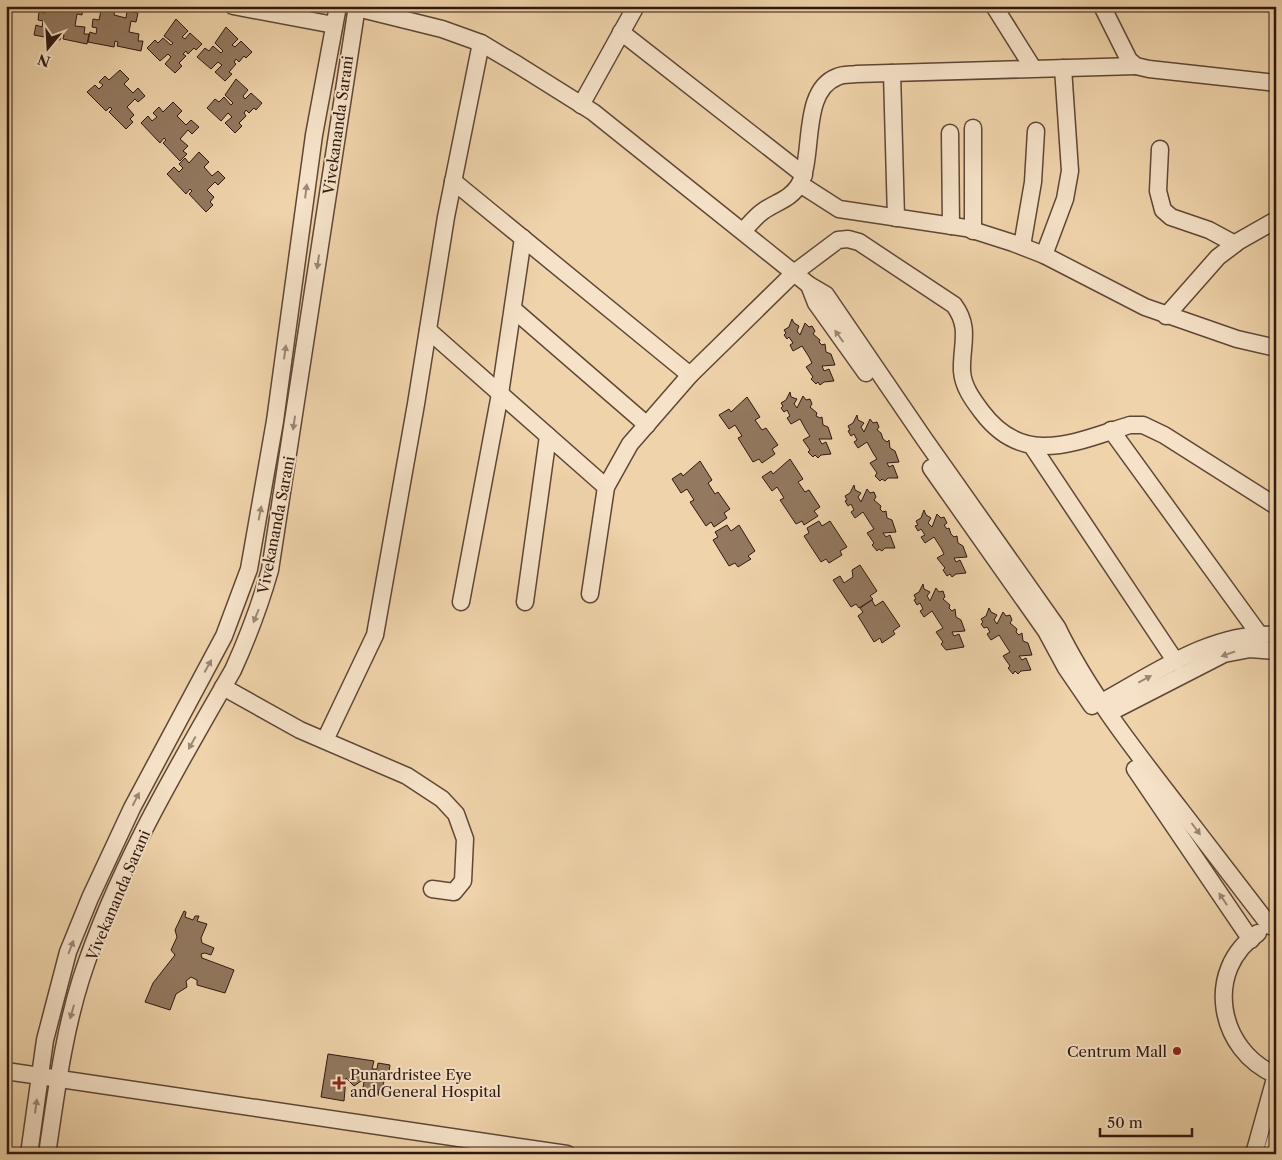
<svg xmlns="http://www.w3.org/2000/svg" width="1282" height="1160" viewBox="0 0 1282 1160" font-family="'Libre Caslon Text',serif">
<rect width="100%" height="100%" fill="#efd3aa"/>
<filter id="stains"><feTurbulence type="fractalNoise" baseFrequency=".004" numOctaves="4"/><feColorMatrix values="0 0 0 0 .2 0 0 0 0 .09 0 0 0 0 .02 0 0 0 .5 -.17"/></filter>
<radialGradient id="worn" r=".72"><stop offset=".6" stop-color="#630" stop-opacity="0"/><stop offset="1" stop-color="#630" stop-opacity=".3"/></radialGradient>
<!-- building -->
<g fill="#937960" stroke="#2f180f">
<polygon points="46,6 60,6 60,8 72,11 73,6 83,6 82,15 77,14 75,26 85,27 84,34 89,34 87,44 63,39 64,35 61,34 60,40 34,35 36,25 42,27 43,21 38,20 39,12 45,13"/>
<polygon points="102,6 115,8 114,15 126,18 127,11 138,13 136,22 131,21 129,32 139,34 138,41 143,41 141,51 117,46 118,42 115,41 114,47 88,42 90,32 96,34 97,28 92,27 93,19 99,20"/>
<polygon points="176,19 188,31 182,37 185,39 190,33 202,44 196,50 194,48 188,54 186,51 183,54 186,56 179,63 182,66 175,73 165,64 171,57 168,54 160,61 147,48 155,40 158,43 163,38 171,45 173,43 164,36"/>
<polygon points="226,27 238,39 232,45 235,47 241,41 252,52 246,58 244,56 239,62 236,59 234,62 236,64 229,72 232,74 225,81 215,72 222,65 218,62 211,69 197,57 205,48 209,51 213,46 221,53 223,51 215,43"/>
<polygon points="120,70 129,79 124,84 133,93 138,88 145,96 138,102 135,99 127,107 134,115 130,119 133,122 126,129 109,112 112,109 110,107 106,111 87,92 95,85 99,89 103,85 99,82 105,76 109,80"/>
<polygon points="236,79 248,90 243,96 245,99 251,93 262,103 256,110 254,108 249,113 246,110 244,113 246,116 239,123 242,126 235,133 225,123 232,117 228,113 221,121 207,108 215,99 219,102 224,97 231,105 233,103 225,95"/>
<polygon points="173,102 182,111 177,116 186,125 191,120 199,127 192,134 188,130 180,139 188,146 183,151 187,154 180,161 163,143 166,140 164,138 160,143 141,123 148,116 152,121 157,117 153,113 159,107 163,112"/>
<polygon points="199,152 209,162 204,167 212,176 218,171 225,178 218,185 215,182 207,190 214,197 210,202 213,205 206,212 189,194 192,191 190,189 186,194 167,174 174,167 179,172 183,168 179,164 185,158 189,163"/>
<polygon points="792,319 794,323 799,326 797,331 800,335 805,323 809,327 812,326 815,331 813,334 820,340 819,342 822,345 825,344 826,352 831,354 835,365 822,366 824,371 829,369 834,381 824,382 820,385 818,382 816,384 811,379 813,377 806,367 812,363 809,357 802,346 793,351 790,345 793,343 789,337 787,339 784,335 786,333 784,330 789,327"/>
<polygon points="790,392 791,397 797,399 794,404 797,408 803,396 806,400 810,399 812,404 810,407 817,413 816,416 820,418 822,417 823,425 828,427 832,439 819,439 822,444 826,442 831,454 821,455 818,458 815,455 813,457 808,452 810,450 803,440 810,436 806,430 800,419 791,424 787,418 790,416 787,410 784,412 781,408 783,406 781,403 786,400"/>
<polygon points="747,397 760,417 755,420 762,430 766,428 778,445 772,449 775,454 762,463 759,459 753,462 738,438 742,436 735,425 729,429 719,415 729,409 731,412"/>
<polygon points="857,415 858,420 864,423 861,427 864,432 870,419 873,423 877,422 879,427 877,430 881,433 883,439 887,442 889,440 890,448 895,451 899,462 887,463 889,467 893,465 898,478 888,478 885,481 882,479 880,481 875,476 877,473 870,463 877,459 873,453 867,442 858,448 854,442 857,440 854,434 851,436 848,431 850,430 848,426 853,423"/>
<polygon points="790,459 803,479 798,482 805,492 809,490 820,507 814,511 818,516 804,525 802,521 796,524 780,500 784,498 777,487 772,491 762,477 771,471 773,474"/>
<polygon points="700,461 712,480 708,483 715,494 718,492 730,509 724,513 727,518 714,527 711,522 706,526 690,502 694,500 687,489 681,493 672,479 681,473 683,476"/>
<polygon points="854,485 855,490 861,493 858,497 861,502 867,489 870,493 874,492 876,497 874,500 881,506 880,509 883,512 886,511 887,518 892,520 896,532 883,533 886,537 890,535 895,548 885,548 882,551 879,549 877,551 872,545 874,543 867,533 874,529 870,523 863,512 855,518 851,512 854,510 851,504 848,506 845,501 847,500 845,496 850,493"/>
<polygon points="924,510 926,515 931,518 928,523 932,527 937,514 941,518 944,517 947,523 944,525 947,529 949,528 951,534 954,537 957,536 958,543 963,546 967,557 954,558 956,562 960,560 966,573 956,574 952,577 950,574 947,576 943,570 945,568 937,558 944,554 941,548 934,537 925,543 921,537 925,535 921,529 918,531 915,526 918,525 916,521 921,518"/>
<polygon points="819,521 822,526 830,521 847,547 840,551 842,555 829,563 826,559 821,562 804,536 809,533 807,528"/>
<polygon points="727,525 731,531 739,525 755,551 748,556 751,559 738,567 735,563 729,566 713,540 718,537 715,532"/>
<polygon points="860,565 877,591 870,596 873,599 859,608 856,604 851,607 833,580 840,576 844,583 853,577 852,570"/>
<polygon points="923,584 924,589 930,592 927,596 930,601 936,588 939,592 943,591 945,597 943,599 950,605 949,608 952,611 955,609 956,617 961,620 965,631 952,632 954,636 959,634 964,647 946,650 941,644 943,642 936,632 943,628 939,622 932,611 924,617 920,611 923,609 920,603 917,605 914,600 916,599 914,595 919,592"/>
<polygon points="872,600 875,606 883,601 900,626 893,631 895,634 882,643 880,638 874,642 858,616 863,612 860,608"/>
<polygon points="989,608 991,612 997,615 994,620 997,624 1003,612 1006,616 1010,615 1012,620 1010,623 1017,629 1016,632 1019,635 1022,633 1023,641 1028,643 1032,655 1019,656 1022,660 1026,658 1031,670 1021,671 1018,674 1015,671 1013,674 1008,668 1010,666 1003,656 1010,652 1006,646 999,635 991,640 987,634 990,632 987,627 984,628 981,624 983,622 981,619 986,616"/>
<polygon points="184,911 186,912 185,917 193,920 195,916 199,916 197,921 207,924 201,938 202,943 214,948 211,955 205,953 201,954 202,958 234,970 225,993 197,985 197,980 191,977 186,981 187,987 176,994 170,1010 145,1002 153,983 175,955 171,950 177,937 175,930"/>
<polygon points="328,1054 374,1061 372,1069 377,1069 378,1063 390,1065 388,1078 385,1077 382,1090 379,1089 378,1096 362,1094 364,1082 361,1081 354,1086 346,1078 344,1101 321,1097"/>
</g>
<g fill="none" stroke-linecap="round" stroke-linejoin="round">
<defs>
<g id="minor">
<polyline points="233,6 334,25"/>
<polyline points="994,6 1033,68"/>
<polyline points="1102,6 1129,60 1136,66 1149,69 1276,83"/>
<path d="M357 8 442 29 481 43 518 65 593 112 809 285 826 295 925 440 1057 627C1089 693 1136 752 1180 809 1210 848 1240 887 1270 926"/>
<polyline points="621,32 804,175"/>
<polyline points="892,73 896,218"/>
<polyline points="581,105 636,6"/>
<polyline points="950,133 951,226"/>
<polyline points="1160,149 1158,191 1163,210 1171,217 1209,230 1235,244"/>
<polyline points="453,181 690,375"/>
<polyline points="800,184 839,209 966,228 1013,243 1044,255 1145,307 1237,339 1276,348"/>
<path d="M743 231C749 225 755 217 762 212 775 202 790 200 799 185 815 158 800 91 837 77 843 74 851 75 856 74L1136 66"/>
<polyline points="973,231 973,128"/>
<polyline points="1022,246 1033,182 1036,131"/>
<polyline points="1044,255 1065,199 1070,171 1063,68"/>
<polyline points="809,285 816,303 866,373"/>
<polyline points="513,309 647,425"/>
<polyline points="1166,316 1218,257 1239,241 1276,220"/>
<polyline points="428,330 606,487"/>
<polyline points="1111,430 1259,634"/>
<polyline points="1032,446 1176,662"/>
<polyline points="931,468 1046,631 1066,668 1092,706"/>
<path d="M590 594 606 487 630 444 690 375 794 273 838 240 848 239 859 242 954 305C971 328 961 345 962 371 963 387 973 400 982 412 1024 468 1075 442 1130 425H1143L1164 435 1276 506"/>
<polyline points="461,602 500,394 523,238"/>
<polyline points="525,602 548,436"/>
<polyline points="223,687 300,730 407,776 442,799 456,814 465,839 463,881 454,892 432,889"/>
<path d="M1102 702C1155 673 1213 631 1276 635"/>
<polyline points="1109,713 1224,654 1250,649 1276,651"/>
<polyline points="325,740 375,635 416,404 446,217 481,43"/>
<polyline points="1135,769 1251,940"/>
<path d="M1258 933C1203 970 1218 1051 1276 1075"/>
<polyline points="6,1071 567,1154"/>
<polyline points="29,1154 45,1040 68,952 90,898 132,808 224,636 249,569 275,421 314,135 338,6"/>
<path d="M47 1154C56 1095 63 1036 81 979 116 870 176 769 233 670 248 637 260 605 270 570L357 6"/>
<polyline points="1254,1154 1276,1075"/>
<polyline points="1271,1154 1276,1138"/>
</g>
</defs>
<!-- minor casing -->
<use href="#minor" stroke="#5f4736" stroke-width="19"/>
<!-- minor -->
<use href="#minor" stroke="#f5e2c8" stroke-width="16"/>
</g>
<!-- one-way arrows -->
<defs><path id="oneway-solid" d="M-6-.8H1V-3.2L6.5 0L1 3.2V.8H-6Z" transform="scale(1.25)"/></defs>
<g fill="#9c8775">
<use href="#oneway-solid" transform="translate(306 191) rotate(-83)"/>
<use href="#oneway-solid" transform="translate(318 262) rotate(98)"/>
<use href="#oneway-solid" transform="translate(839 336) rotate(-126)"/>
<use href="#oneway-solid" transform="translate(285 352) rotate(-82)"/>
<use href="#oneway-solid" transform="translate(294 423) rotate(98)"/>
<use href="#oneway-solid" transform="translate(260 513) rotate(-79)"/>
<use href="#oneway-solid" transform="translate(256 616) rotate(112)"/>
<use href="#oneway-solid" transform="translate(1228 654) rotate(161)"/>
<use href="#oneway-solid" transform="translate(208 666) rotate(-61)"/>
<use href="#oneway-solid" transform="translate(1145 679) rotate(-28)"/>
<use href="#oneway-solid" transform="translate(192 743) rotate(119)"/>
<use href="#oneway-solid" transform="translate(136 799) rotate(-63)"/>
<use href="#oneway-solid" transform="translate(1196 829) rotate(53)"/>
<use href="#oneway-solid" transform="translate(1223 899) rotate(-124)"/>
<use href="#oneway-solid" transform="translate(71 947) rotate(-69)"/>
<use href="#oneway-solid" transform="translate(72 1012) rotate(106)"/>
<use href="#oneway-solid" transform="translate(36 1106) rotate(-82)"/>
</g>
<!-- markers -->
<g fill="#8f2418" stroke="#f5e2c8" stroke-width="2">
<circle cx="1177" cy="1051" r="5"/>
<path d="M336.5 1075.5h5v5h5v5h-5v5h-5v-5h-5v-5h5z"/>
</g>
<g text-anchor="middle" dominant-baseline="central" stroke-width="4" stroke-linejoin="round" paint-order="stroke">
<!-- street labels -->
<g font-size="15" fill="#2f180f" stroke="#f5e2c8">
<text transform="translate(338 125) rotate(-82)">Vivekananda Sarani</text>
<text transform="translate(276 525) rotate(-79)">Vivekananda Sarani</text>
<text transform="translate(118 895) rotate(-67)">Vivekananda Sarani</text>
</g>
<!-- poi labels -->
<g font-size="15" fill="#2f180f" stroke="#f5e2c8" text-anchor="end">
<text x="1167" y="1051">Centrum Mall</text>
<text x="350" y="1074" text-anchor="start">Punardristee Eye<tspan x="350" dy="17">and General Hospital</tspan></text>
</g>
</g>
<!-- margin -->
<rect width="1282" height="1160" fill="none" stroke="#efd3aa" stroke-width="25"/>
<rect x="8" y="8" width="1267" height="1145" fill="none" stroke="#2f180f" stroke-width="2.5"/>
<rect x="12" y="12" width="1257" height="1135" fill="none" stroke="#2f180f"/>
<!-- north arrow -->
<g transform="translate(48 48) rotate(198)" stroke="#f5e2c8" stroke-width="4" paint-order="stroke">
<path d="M0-4L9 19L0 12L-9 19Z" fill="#2f180f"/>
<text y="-8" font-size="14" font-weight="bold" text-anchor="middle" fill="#2f180f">N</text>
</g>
<!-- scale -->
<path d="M1100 1128v8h92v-8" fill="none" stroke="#2f180f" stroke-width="2.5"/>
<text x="1107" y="1128" font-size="15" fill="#2f180f" stroke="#f5e2c8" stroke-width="4" paint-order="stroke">50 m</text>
<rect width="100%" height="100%" filter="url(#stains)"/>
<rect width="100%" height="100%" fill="url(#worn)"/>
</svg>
